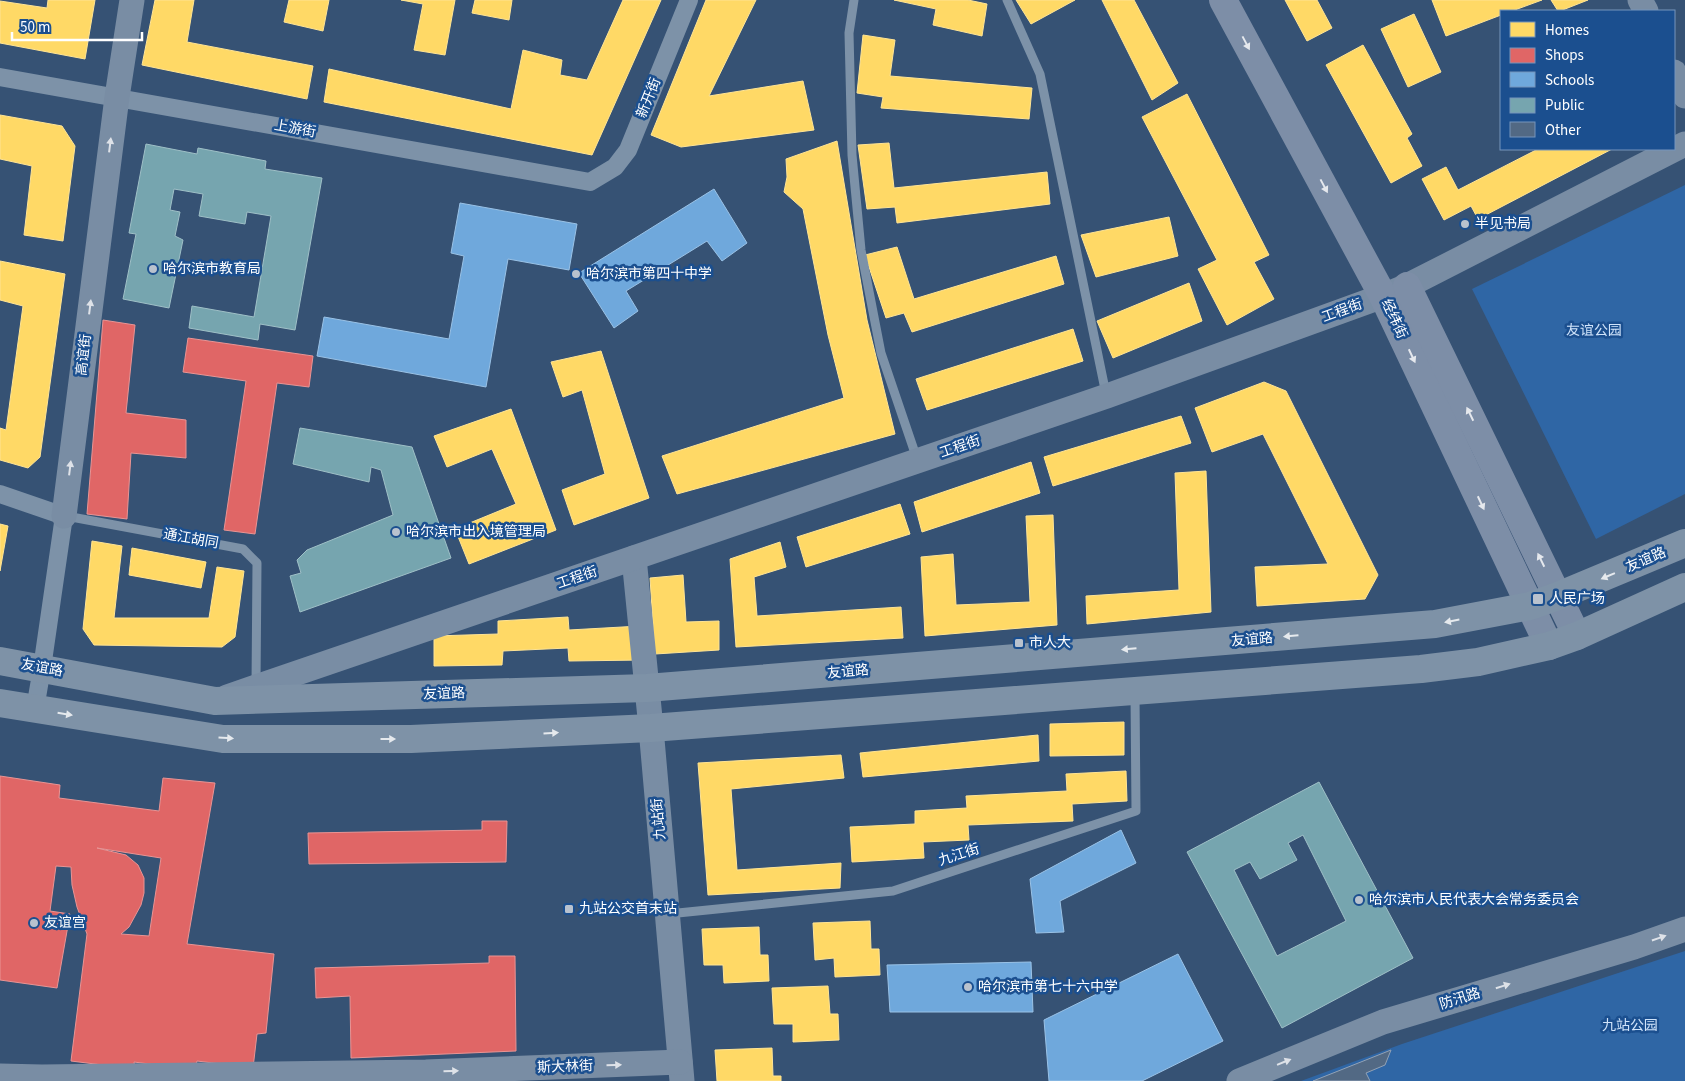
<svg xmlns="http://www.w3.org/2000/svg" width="1685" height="1081" viewBox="0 0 1685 1081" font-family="'Source Sans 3','Noto Sans SC',sans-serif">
<rect width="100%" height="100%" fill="#365274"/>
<!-- green -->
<g fill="#2f66a5">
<polygon points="1685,185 1685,494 1596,539 1472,289"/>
<polygon points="1685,951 1685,1081 1301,1081 1402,1044"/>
</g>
<!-- homes -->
<g fill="#ffd966" stroke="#ffe494">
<polygon points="48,0 95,0 85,59 0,43 0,1 47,8"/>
<polygon points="155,0 194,0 187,42 313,66 307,99 142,65"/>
<polygon points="289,0 329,0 323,31 284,22"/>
<polygon points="401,0 455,0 445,55 414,50 423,4"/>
<polygon points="475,0 512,0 509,20 472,13"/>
<polygon points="623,0 661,0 592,155 324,102 329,69 511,109 523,50 562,60 560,75 587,80"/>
<polygon points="706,0 756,0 709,96 803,81 814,130 681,147 651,135"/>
<polygon points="894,0 968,0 987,4 982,36 933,25 936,9"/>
<polygon points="1016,0 1075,0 1031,24"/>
<polygon points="1102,0 1134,0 1178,83 1152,100"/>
<polygon points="1285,0 1317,0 1332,28 1307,41"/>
<polygon points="1432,0 1542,0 1512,11 1501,11 1501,15 1446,36"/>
<polygon points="1551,0 1588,0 1560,11 1558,11"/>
<polygon points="1414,14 1441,72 1408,87 1381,29"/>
<polygon points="863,35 895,40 890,76 1032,88 1029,119 881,108 883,97 857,93"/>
<polygon points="1363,45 1412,134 1407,138 1422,166 1391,183 1326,65"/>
<polygon points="1187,94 1269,255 1254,262 1274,299 1227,325 1198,269 1217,260 1142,117"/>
<polygon points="0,115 62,126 75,146 63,241 24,235 32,166 0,159"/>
<polygon points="837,141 867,320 895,434 677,494 662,456 844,398 828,335 803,209 784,192 787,177 786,159"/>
<polygon points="889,143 894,188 1047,172 1050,204 897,223 895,207 867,209 858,145"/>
<polygon points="1538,149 1612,149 1478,219 1471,206 1444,220 1422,179 1446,167 1458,190"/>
<polygon points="1169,217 1178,256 1096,277 1081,235"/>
<polygon points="897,247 914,299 1056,256 1064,284 912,332 904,313 886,318 865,255"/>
<polygon points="0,261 65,274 40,457 28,468 0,460 0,428 6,430 23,306 0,300"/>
<polygon points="1189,283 1202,321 1113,358 1097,321"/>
<polygon points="1073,329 1083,361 927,410 916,379"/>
<polygon points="601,351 649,498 574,525 562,490 605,474 582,390 563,397 551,362"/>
<polygon points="1264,382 1286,391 1378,575 1365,599 1257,606 1255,567 1328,564 1263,434 1212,452 1195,408"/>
<polygon points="511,409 556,530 469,564 455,529 516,504 492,449 447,467 434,436"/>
<polygon points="1181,416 1191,443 1053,486 1044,457"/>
<polygon points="1031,462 1040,493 922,532 914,502"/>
<polygon points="1206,471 1211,612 1087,624 1086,596 1179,590 1175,473"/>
<polygon points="900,504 910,534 806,567 797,537"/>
<polygon points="1053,515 1057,625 925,636 921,557 953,554 956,605 1030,602 1026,516"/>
<polygon points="0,524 8,526 0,571"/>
<polygon points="92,541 122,546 114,618 209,618 217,567 244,571 235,637 222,647 94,645 83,629"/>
<polygon points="780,542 786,567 754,577 757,616 901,607 903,638 736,647 730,559"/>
<polygon points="132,548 206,562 201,588 129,575"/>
<polygon points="683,575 686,622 719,621 719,650 655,654 650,578"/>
<polygon points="568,617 569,630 640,626 643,660 569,661 568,648 503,651 502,665 434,666 434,636 498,634 498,621"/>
<polygon points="1124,722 1124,755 1050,756 1050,724"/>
<polygon points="1038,735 1039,761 863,777 860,753"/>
<polygon points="841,755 844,778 731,789 737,870 841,863 840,888 708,895 698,763"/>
<polygon points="1126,771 1127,801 1072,804 1073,821 968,825 969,840 923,842 924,858 852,862 850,827 915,824 915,811 967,808 966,796 1067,791 1066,774"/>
<polygon points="870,921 871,949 879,949 880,975 835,977 834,958 815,960 813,923"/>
<polygon points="759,927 760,955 768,955 769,981 724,983 723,965 704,965 702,929"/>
<polygon points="828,986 830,1014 838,1014 839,1040 793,1042 793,1024 774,1024 772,988"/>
<polygon points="772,1048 773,1076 781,1076 781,1081 717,1081 715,1050"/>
</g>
<!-- shops -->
<g fill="#e06666" stroke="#e99494" fill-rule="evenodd">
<polygon points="103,320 135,325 126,413 186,420 186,458 131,453 127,519 87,514"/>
<polygon points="188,338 313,356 309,387 277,383 255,534 224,530 246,381 183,372"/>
<path d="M0 776 60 785 59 798 159 811 163 778 215 783 187 944 274 954 266 1033 257 1034 253 1068 197 1061 195 1070 134 1062 135 1069 71 1061 87 934 77 907 72 885 71 867 56 866 50 911 70 914 57 988 0 980ZM97 848 161 858 149 936 121 934 129 927 141 905 144 893V878L138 865 126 855Z"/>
<polygon points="482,821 507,821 506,862 309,864 308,833 482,830"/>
<polygon points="489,956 515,956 516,1051 351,1058 350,996 316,998 315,968 489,963"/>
</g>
<!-- schools -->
<g fill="#6fa8dc" stroke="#9ac2e6">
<polygon points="714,189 747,243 722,261 707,241 626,291 638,311 614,328 579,273"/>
<polygon points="460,203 577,224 569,270 508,259 486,387 317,356 324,317 449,339 464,256 451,253"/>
<polygon points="1121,830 1136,863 1060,901 1064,932 1036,933 1030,879"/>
<polygon points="1178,954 1223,1041 1142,1081 1049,1081 1044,1020"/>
<polygon points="1031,962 1033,1012 890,1012 887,965"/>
</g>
<!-- public -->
<g fill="#76a5af" stroke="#9fc0c7" fill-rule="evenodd">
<polygon points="146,144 197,154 198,148 266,161 265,169 322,178 295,330 260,324 258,340 189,328 192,306 254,317 271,216 247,212 245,224 199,216 203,194 174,189 170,210 180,212 175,236 183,240 169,308 123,299 136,234 129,233"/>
<polygon points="300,428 412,447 451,558 300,612 290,576 301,573 297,560 307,550 393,515 381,470 371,467 369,482 293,464"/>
<path d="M1319 782 1413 958 1282 1028 1187 852ZM1303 835 1346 921 1277 956 1234 870 1250 862 1260 879 1297 860 1288 843Z"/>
</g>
<!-- building -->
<polygon fill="#526984" stroke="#92a2b6" points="1391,1050 1385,1065 1366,1073 1370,1081 1313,1081"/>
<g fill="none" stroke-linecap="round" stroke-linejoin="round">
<!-- lane -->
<g stroke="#7d92a8" stroke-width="9">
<polyline points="854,0 849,33 852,155 861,250 881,353 917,459"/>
<polyline points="1007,0 1040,74 1106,394"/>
<polyline points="66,516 243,549 257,563 256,684"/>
<polyline points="668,914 893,891 1136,811 1135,694"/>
</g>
<!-- street -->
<g stroke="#7d92a8" stroke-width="18">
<polyline points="0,77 590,182 615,167 628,150 689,0"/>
<polyline points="0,494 64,516 42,668 35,709"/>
</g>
<!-- secondary -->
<g stroke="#798da4" stroke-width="25">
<polyline points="1640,0 1646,11"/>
<polyline points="1674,72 1685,96"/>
<polyline points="64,516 117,97 132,0"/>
<polyline points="634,558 651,728 682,1081"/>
<polyline points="227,697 1107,396 1383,296 1407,286 1685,144"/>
<polyline points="0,1076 42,1077 426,1072 680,1062"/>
<polyline points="1239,1081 1383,1022 1634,947 1685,929"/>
</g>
<!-- primary -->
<g stroke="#7d8ea7" stroke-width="28">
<polyline points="1223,0 1383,296 1549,646"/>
<polyline points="1407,286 1577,636"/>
</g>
<!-- highway -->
<g stroke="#7e92a7" stroke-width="28">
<polyline points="0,661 215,701 647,688 1435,624 1530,606 1558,596 1685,543"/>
<polyline points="0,703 223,739 411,739 651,728 1421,669 1478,662 1549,646 1577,636 1685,587"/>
</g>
</g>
<!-- one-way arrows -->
<defs><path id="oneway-solid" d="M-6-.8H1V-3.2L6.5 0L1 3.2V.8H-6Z" transform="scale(1.25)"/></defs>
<g fill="#e5e8ed">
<use href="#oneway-solid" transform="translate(1246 43) rotate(62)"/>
<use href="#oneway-solid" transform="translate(1324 186) rotate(62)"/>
<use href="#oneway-solid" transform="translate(1412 356) rotate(65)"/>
<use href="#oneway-solid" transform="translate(1470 414) rotate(-116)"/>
<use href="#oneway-solid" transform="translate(1481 503) rotate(65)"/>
<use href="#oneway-solid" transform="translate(1541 560) rotate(-116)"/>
</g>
<g fill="#dee2e8">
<use href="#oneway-solid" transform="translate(110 145) rotate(-83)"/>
<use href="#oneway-solid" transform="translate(90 307) rotate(-83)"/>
<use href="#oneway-solid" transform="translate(70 468) rotate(-83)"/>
<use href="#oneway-solid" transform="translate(1659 938) rotate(-19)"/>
<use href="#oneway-solid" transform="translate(1503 986) rotate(-17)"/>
<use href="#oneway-solid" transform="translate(1284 1062) rotate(-22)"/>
<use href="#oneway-solid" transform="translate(614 1065) rotate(-2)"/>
<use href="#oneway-solid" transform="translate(451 1071) rotate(-2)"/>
</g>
<g fill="#e5e9ed">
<use href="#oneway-solid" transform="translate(1608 576) rotate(157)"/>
<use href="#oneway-solid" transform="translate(1452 621) rotate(169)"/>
<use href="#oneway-solid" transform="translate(1291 636) rotate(175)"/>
<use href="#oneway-solid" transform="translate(1129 649) rotate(175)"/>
<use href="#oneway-solid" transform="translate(65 714) rotate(9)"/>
<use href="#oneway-solid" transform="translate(551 733) rotate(-3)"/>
<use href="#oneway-solid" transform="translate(226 738) rotate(3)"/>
<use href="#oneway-solid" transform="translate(388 739)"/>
</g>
<!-- markers -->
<g fill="#b9c2ce" stroke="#1b4f8f" stroke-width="2">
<circle cx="1465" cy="224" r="5"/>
<circle cx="153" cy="269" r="5"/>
<circle cx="576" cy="274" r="5"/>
<circle cx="396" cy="532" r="5"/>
<rect x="1532" y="593" width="12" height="12" rx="2.5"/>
<rect x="1014" y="638" width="10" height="10" rx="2.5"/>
<circle cx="1359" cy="900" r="5"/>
<rect x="564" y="904" width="10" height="10" rx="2.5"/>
<circle cx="34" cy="923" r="5"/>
<circle cx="968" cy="987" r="5"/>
</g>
<g text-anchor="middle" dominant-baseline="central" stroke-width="5" stroke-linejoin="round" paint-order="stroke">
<!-- street labels -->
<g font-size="14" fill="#fff" stroke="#1b4f8f">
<text transform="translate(649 98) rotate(-68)">新开街</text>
<text transform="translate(295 129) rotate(10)">上游街</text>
<text transform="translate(1342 311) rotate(-20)">工程街</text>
<text transform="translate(1394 319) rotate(65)">经纬街</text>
<text transform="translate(84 355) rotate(-83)">高谊街</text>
<text transform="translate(960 447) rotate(-19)">工程街</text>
<text transform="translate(191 539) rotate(10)">通江胡同</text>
<text transform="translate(1646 560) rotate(-23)">友谊路</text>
<text transform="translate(577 578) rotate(-19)">工程街</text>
<text transform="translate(1252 640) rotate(-5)">友谊路</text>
<text transform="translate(42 668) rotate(10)">友谊路</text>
<text transform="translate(848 672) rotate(-5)">友谊路</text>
<text transform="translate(444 694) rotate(-2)">友谊路</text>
<text transform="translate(659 819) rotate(-95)">九站街</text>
<text transform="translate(959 855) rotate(-18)">九江街</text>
<text transform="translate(1460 999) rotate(-17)">防汛路</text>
<text transform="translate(565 1067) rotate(-2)">斯大林街</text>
</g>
<!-- poi labels -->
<g font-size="14" fill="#fff" stroke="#1b4f8f" text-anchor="start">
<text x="1475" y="224">半见书局</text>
<text x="163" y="269">哈尔滨市教育局</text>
<text x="586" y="274">哈尔滨市第四十中学</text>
<text x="406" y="532">哈尔滨市出入境管理局</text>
<text x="1549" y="599">人民广场</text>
<text x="1029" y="643">市人大</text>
<text x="1369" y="900">哈尔滨市人民代表大会常务委员会</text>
<text x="579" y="909">九站公交首末站</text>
<text x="44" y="923">友谊宫</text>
<text x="978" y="987">哈尔滨市第七十六中学</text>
</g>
<!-- park labels -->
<g font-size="14" fill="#cfe3fa" stroke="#1b4f8f">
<text x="1594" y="331">友谊公园</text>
<text x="1630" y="1026">九站公园</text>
</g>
</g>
<!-- legend -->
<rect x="1500" y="10" width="175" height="140" fill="#1b4f8f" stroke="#7695bc"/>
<rect x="1510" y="22" width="25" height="15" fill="#ffd966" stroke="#7695bc"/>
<text x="1545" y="35" font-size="15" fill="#ffffff">Homes</text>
<rect x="1510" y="48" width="25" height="15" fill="#e06666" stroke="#7695bc"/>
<text x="1545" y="60" font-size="15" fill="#ffffff">Shops</text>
<rect x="1510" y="72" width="25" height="15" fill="#6fa8dc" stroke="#7695bc"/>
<text x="1545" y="85" font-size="15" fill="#ffffff">Schools</text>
<rect x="1510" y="98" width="25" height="15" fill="#76a5af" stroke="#7695bc"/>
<text x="1545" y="110" font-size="15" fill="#ffffff">Public</text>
<rect x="1510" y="122" width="25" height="15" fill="#526984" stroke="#7695bc"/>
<text x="1545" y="135" font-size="15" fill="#ffffff">Other</text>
<!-- scale -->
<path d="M12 32v8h130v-8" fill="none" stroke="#ffffff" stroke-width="2.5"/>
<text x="20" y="32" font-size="15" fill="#ffffff" stroke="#1b4f8f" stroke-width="4" paint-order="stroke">50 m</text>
</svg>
